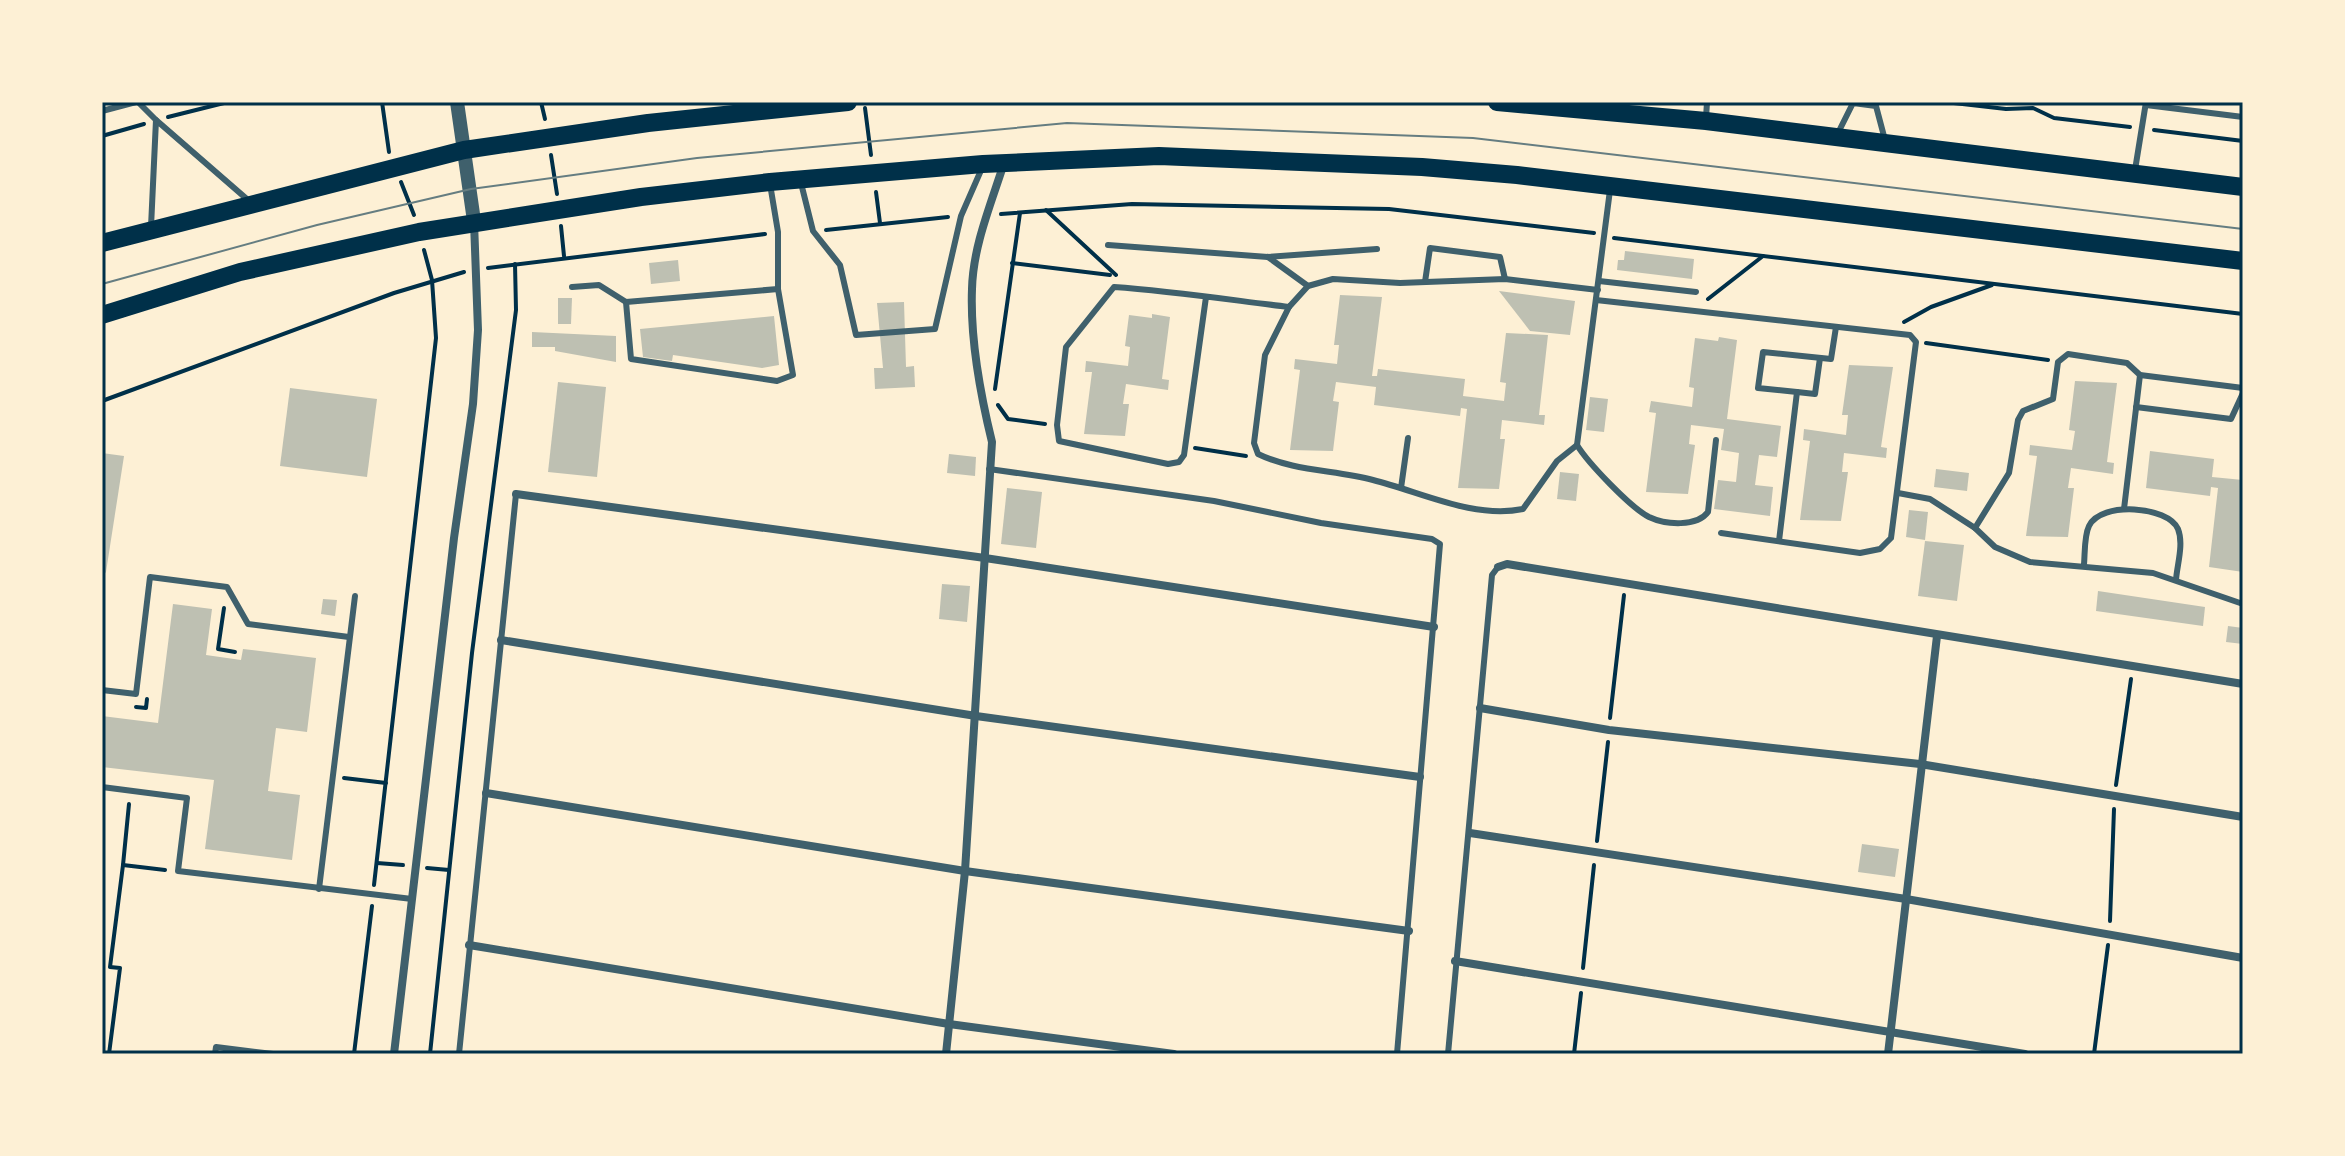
<svg xmlns="http://www.w3.org/2000/svg" width="2345" height="1156" viewBox="0 0 2345 1156" font-family="Arial,sans-serif">
<rect width="100%" height="100%" fill="#fdf0d5"/>
<!-- building -->
<g fill="#bec0b2">
<polygon points="1625,251 1694,259 1692,279 1617,270 1618,260 1624,260"/>
<polygon points="678,260 680,281 651,284 649,263"/>
<polygon points="1499,291 1575,301 1570,335 1530,331"/>
<polygon points="1340,295 1382,297 1372,376 1377,376 1378,369 1465,379 1463,396 1504,401 1506,383 1500,382 1506,333 1548,335 1539,415 1545,415 1544,425 1502,420 1500,439 1505,439 1499,489 1458,488 1467,409 1461,408 1460,416 1374,405 1376,387 1336,382 1333,401 1339,402 1333,451 1290,450 1300,370 1294,369 1295,359 1337,364 1339,345 1334,345"/>
<polygon points="558,298 572,298 571,324 558,324"/>
<polygon points="904,302 906,367 914,366 915,387 875,389 874,368 883,368 877,303"/>
<polygon points="1152,314 1170,317 1162,379 1169,380 1168,390 1126,384 1123,404 1129,404 1125,436 1084,434 1092,372 1085,372 1086,361 1128,366 1130,347 1125,346 1129,315 1152,318"/>
<polygon points="774,316 779,365 762,368 673,355 672,361 643,357 640,329"/>
<polygon points="532,332 616,336 616,362 555,351 555,347 532,347"/>
<polygon points="1719,337 1737,340 1727,419 1781,426 1777,457 1759,455 1755,485 1773,487 1770,516 1714,509 1718,480 1736,482 1739,453 1721,450 1724,429 1691,425 1689,444 1695,445 1688,494 1646,492 1656,413 1649,412 1651,401 1692,407 1694,388 1689,387 1695,338 1718,341"/>
<polygon points="1849,365 1893,367 1881,447 1887,448 1886,458 1844,453 1842,472 1848,472 1841,521 1800,520 1810,441 1803,440 1804,429 1846,435 1848,415 1842,415"/>
<polygon points="2075,381 2117,383 2107,462 2114,463 2113,474 2071,468 2068,488 2074,488 2068,537 2026,536 2037,456 2029,455 2030,445 2072,450 2075,431 2069,430"/>
<polygon points="558,382 606,387 597,477 548,472"/>
<polygon points="290,388 377,399 367,477 280,466"/>
<polygon points="1590,397 1608,399 1604,432 1586,430"/>
<polygon points="2150,451 2214,459 2212,477 2243,480 2243,572 2209,567 2218,488 2211,487 2210,496 2146,488"/>
<polygon points="102,453 124,456 106,572 102,577"/>
<polygon points="949,454 976,457 975,476 947,473"/>
<polygon points="1936,469 1969,473 1967,491 1934,487"/>
<polygon points="1560,472 1579,474 1576,501 1557,499"/>
<polygon points="1007,488 1042,492 1036,548 1001,544"/>
<polygon points="1909,510 1928,512 1925,540 1906,537"/>
<polygon points="1925,541 1964,545 1957,601 1918,596"/>
<polygon points="942,584 970,586 967,622 939,619"/>
<polygon points="2098,591 2205,607 2203,626 2096,611"/>
<polygon points="323,599 337,600 335,616 321,614"/>
<polygon points="173,604 212,609 206,655 241,660 243,649 316,658 307,732 276,728 268,791 300,795 292,860 205,849 214,780 102,767 102,716 158,723"/>
<polygon points="2228,626 2243,628 2243,644 2226,642"/>
<polygon points="1862,844 1899,849 1895,877 1858,872"/>
</g>
<g fill="none" stroke-linecap="round" stroke-linejoin="round">
<!-- path -->
<g stroke="#003049" stroke-width="4">
<polyline points="382,102 389,152"/>
<polyline points="541,102 545,119"/>
<polyline points="1945,102 2006,109 2033,108 2054,118 2130,127"/>
<polyline points="865,108 871,155"/>
<polyline points="168,117 228,102"/>
<polyline points="2154,130 2243,141"/>
<polyline points="102,136 144,124"/>
<polyline points="551,155 557,194"/>
<polyline points="401,182 414,215"/>
<polyline points="876,192 880,223"/>
<polyline points="1046,210 1116,275"/>
<polyline points="1001,214 1132,204 1389,209 1594,233"/>
<polyline points="561,226 564,256"/>
<polyline points="826,230 948,217"/>
<polyline points="1614,238 2243,314"/>
<polyline points="1012,263 1110,275"/>
<polyline points="488,268 765,234"/>
<polyline points="1708,299 1763,256"/>
<polyline points="1904,322 1931,307 1992,285"/>
<polyline points="1926,343 2048,360"/>
<polyline points="995,389 1020,213"/>
<polyline points="102,401 394,293 464,272"/>
<polyline points="998,405 1008,419 1045,424"/>
<polyline points="1195,448 1246,456"/>
<polyline points="224,608 218,649 235,652"/>
<polyline points="136,707 146,708 147,699"/>
<polyline points="1610,718 1624,595"/>
<polyline points="344,778 386,783"/>
<polyline points="2116,785 2131,679"/>
<polyline points="1597,841 1608,742"/>
<polyline points="377,863 403,865"/>
<polyline points="123,865 129,804"/>
<polyline points="427,868 449,870"/>
<polyline points="374,885 436,338 432,280 424,250"/>
<polyline points="2110,921 2114,809"/>
<polyline points="1583,968 1594,865"/>
<polyline points="109,1054 120,968 110,967 123,865 165,870"/>
<polyline points="354,1054 372,906"/>
<polyline points="430,1054 472,653 516,310 515,264"/>
<polyline points="1574,1054 1581,993"/>
<polyline points="2094,1054 2108,945"/>
</g>
<!-- service -->
<g stroke="#3f606c" stroke-width="6">
<polyline points="138,102 156,120"/>
<polyline points="2146,105 2243,117"/>
<polyline points="102,111 136,102"/>
<polyline points="1706,118 1707,102"/>
<polyline points="1838,133 1853,103 1876,106 1885,140"/>
<polyline points="2135,170 2146,102"/>
<polyline points="801,183 813,231 840,265 856,335 935,329 961,216 982,168"/>
<polyline points="151,227 156,120 248,200"/>
<polyline points="1108,245 1268,257 1377,249"/>
<polyline points="1268,257 1308,286"/>
<polyline points="1599,281 1696,292"/>
<polyline points="1425,282 1430,248 1500,257 1505,279"/>
<polyline points="572,287 599,285 626,302 778,289 778,232 770,184"/>
<path d="M1206 297 1184 455 1179 462 1168 464 1059 441 1057 425 1066 347 1114 287C1172 291 1231 300 1289 307L1308 286 1333 279 1400 283 1505 279 1598 290"/>
<polyline points="1596,300 1910,335 1916,342 1891,538 1880,549 1860,553 1721,533"/>
<polyline points="626,302 631,359 777,381 793,375 778,289"/>
<path d="M1289 307 1265 355 1254 443 1258 454C1293 471 1336 470 1373 480 1421 492 1473 519 1523 509L1557 461 1577 445 1610 190"/>
<polyline points="1797,392 1815,394 1820,358"/>
<polyline points="2136,407 2231,419 2243,393"/>
<path d="M1577 445C1588 463 1631 508 1649 517 1666 525 1697 527 1708 512L1716 440"/>
<polyline points="989,469 1214,501 1321,523 1432,539 1440,544 1397,1054"/>
<polyline points="1401,488 1408,438"/>
<polyline points="1898,493 1930,499 1975,528 1995,547 2030,562 2153,573 2243,604"/>
<polyline points="2124,509 2140,375"/>
<polyline points="1975,528 2009,473 2018,420 2023,411 2053,399 2058,362 2068,354 2127,363 2140,375 2243,388"/>
<polyline points="1779,541 1797,392 1758,388 1763,352 1831,359 1836,327"/>
<path d="M2084 564C2085 554 2084 536 2089 526 2101 501 2168 506 2178 529 2184 544 2177 565 2176 580"/>
<polyline points="102,690 136,694 150,577 227,587 248,624 349,637"/>
<polyline points="102,787 187,798 178,871 412,899"/>
<polyline points="319,889 355,596"/>
<polyline points="215,1054 216,1047 273,1054"/>
<polyline points="459,1054 516,494"/>
<polyline points="1448,1054 1492,575 1498,567"/>
</g>
<!-- minor -->
<g stroke="#3f606c" stroke-width="8">
<polyline points="516,494 985,558 1434,627"/>
<polyline points="1498,567 1507,564 2243,684"/>
<polyline points="501,640 976,716 1420,777"/>
<polyline points="1480,708 1609,730 1920,764 2243,817"/>
<polyline points="486,793 965,871 1409,931"/>
<polyline points="1470,833 1906,899 2243,958"/>
<polyline points="469,945 949,1024 1174,1054"/>
<polyline points="1455,961 2025,1054"/>
<polyline points="394,1054 454,538 473,404 478,330 474,222"/>
<path d="M946 1054 965 871 992 442C980 393 970 340 972 289 973 246 991 204 1004 163"/>
<polyline points="1888,1054 1937,636"/>
</g>
<!-- tertiary -->
<polyline stroke="#3f606c" stroke-width="14" points="457,102 474,221"/>
<!-- primary -->
<g stroke="#003049" stroke-width="18">
<polyline points="1497,102 1706,121 2243,187"/>
<polyline points="102,243 464,150 648,123 848,102"/>
<polyline points="102,315 240,272 419,232 641,197 770,182 983,164 1159,156 1422,167 1517,175 2243,261"/>
</g>
<!-- tram -->
<polyline stroke="#657d81" stroke-width="2" points="102,284 317,225 471,189 697,158 1067,123 1473,138 2243,229"/>
</g>
<!-- border -->
<rect width="2345" height="1156" fill="none" stroke="#fdf0d5" stroke-width="208"/>
<rect x="104" y="104" width="2137" height="948" fill="none" stroke="#003049" stroke-width="3"/>
</svg>
